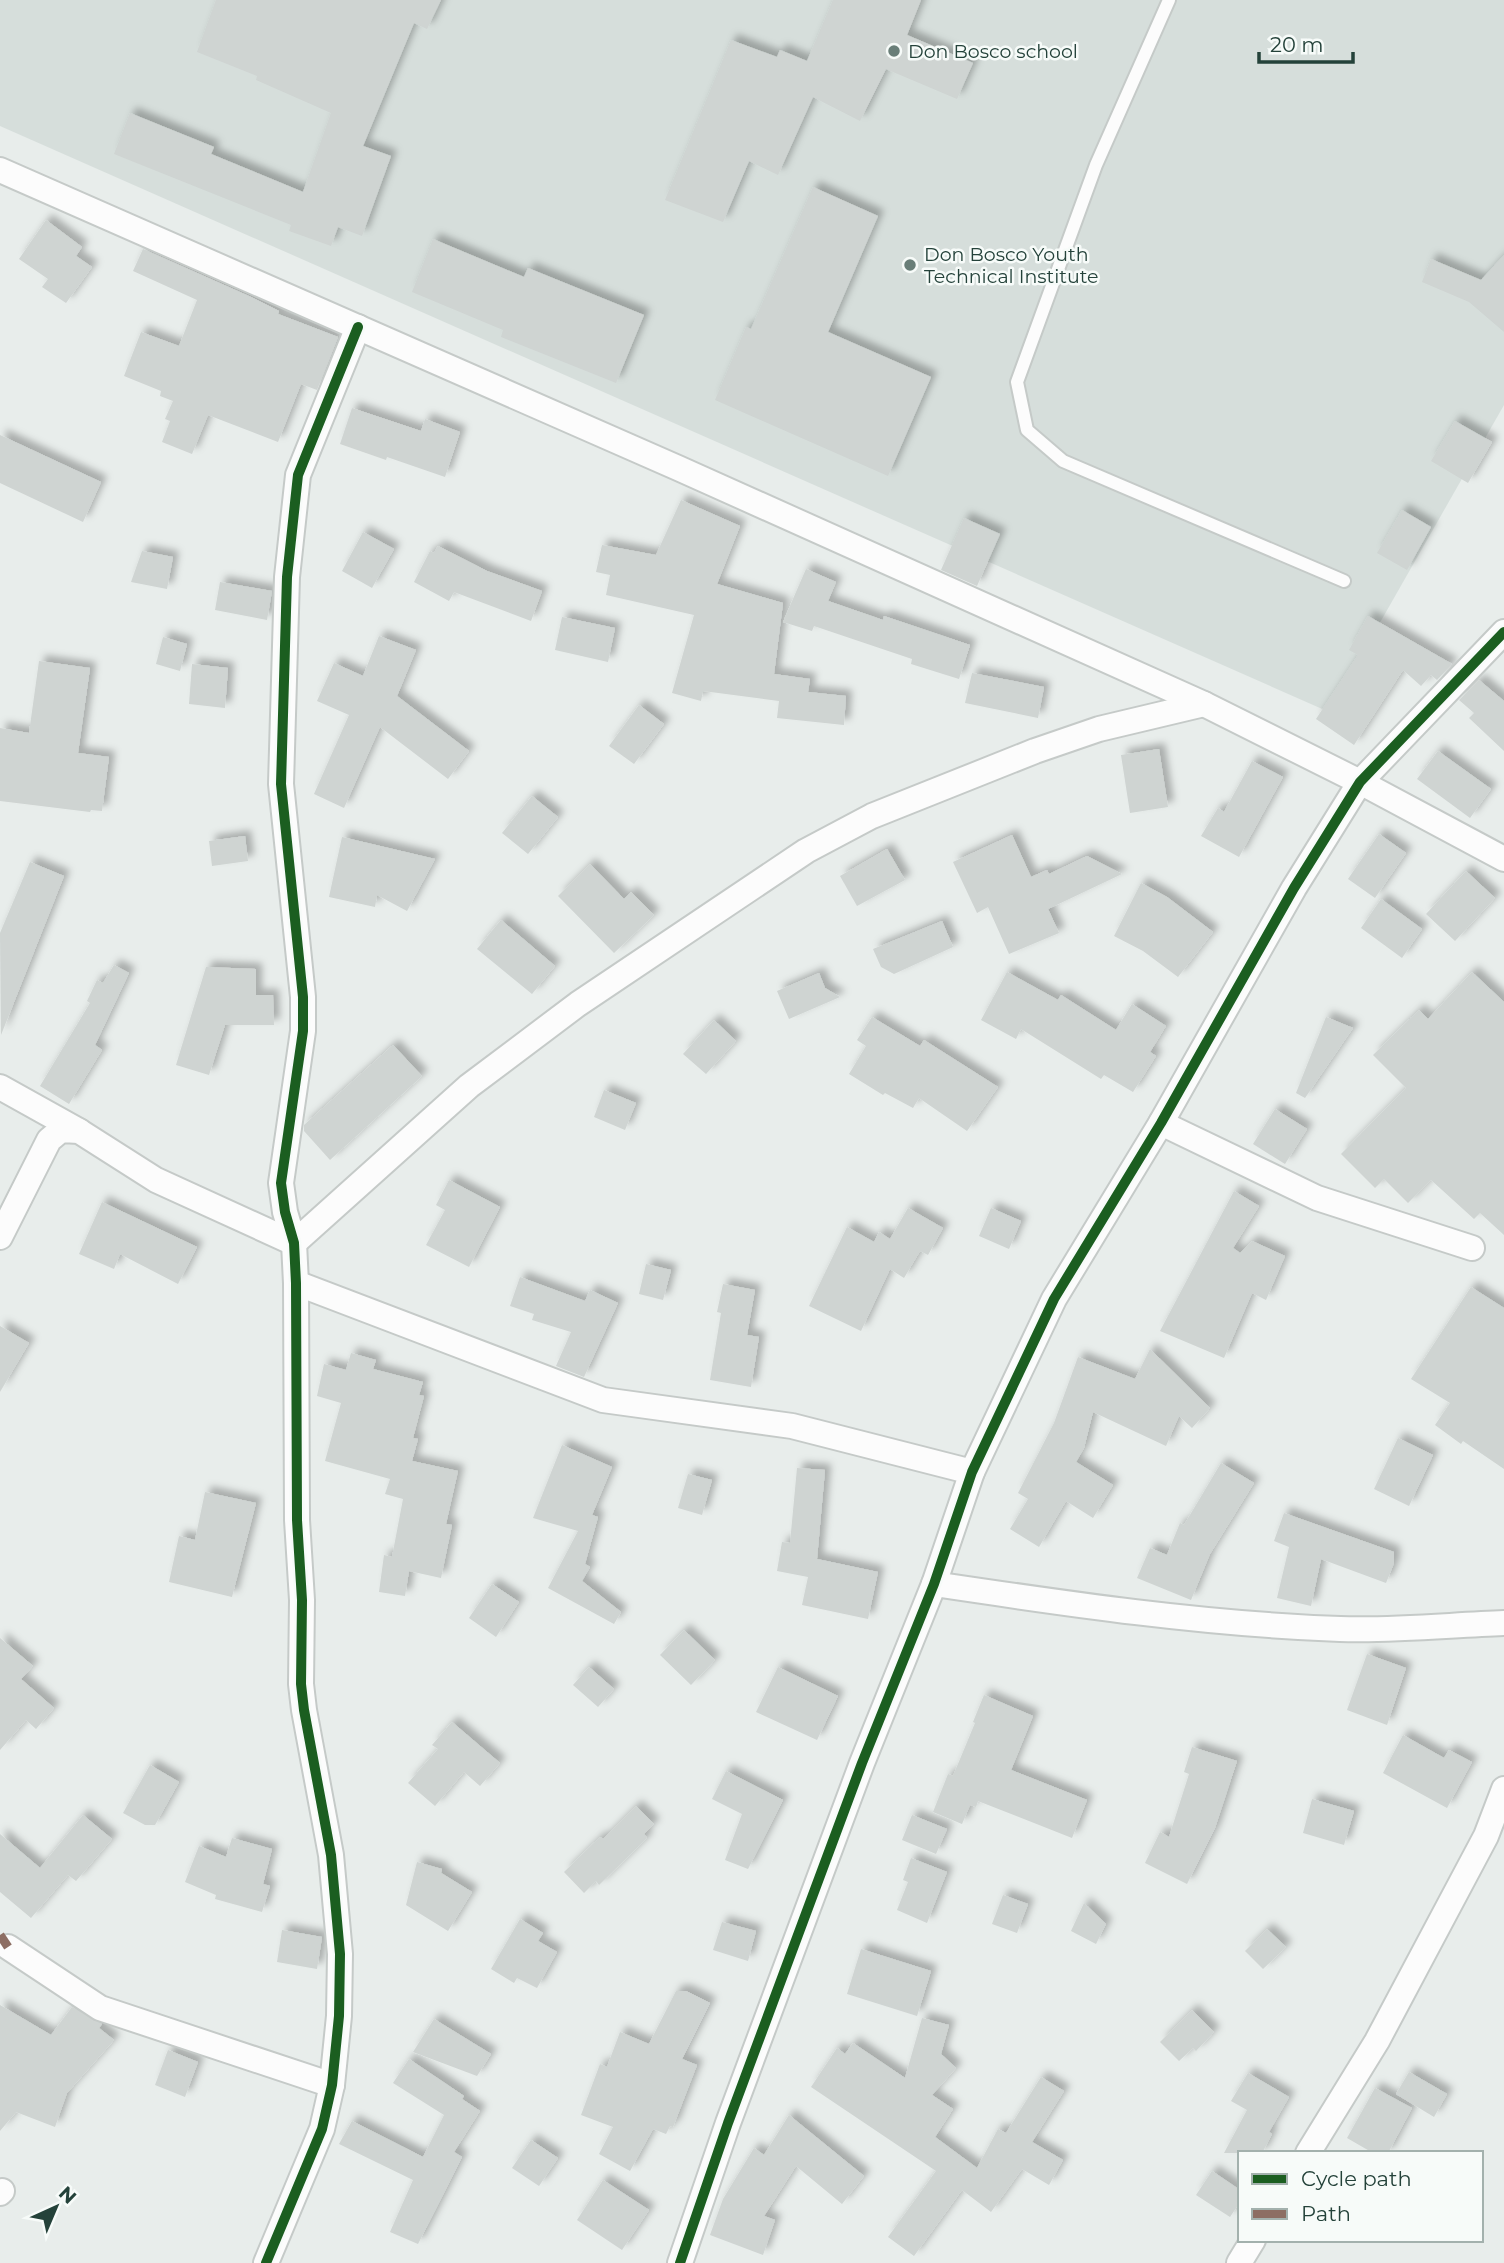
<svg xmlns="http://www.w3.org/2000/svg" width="1504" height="2263" viewBox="0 0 1504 2263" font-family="Montserrat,sans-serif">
<defs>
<filter id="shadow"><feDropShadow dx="6" dy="-6" stdDeviation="3.5" flood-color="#0004"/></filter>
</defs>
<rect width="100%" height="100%" fill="#e8edeb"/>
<!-- built -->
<polygon fill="#d6dedb" points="0,0 1504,0 1504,405 1329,712 0,126"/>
<!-- building -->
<g fill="#cfd4d2" filter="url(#shadow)">
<polygon points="216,0 441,0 427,29 414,23 363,146 391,156 362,236 338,227 331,246 289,231 291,225 114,154 130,113 214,147 211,154 303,192 331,113 256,80 257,76 197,52"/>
<polygon points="833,0 921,0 907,35 973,63 957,99 886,69 860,121 813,97 778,175 749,161 723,222 665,200 731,40 777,57 780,50 807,61"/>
<polygon points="813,187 878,216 828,332 931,377 888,476 715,400 746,327 751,329"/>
<polygon points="46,220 82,247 76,256 92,267 66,303 42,287 48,279 19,259"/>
<polygon points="433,239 524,277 528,268 644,315 616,383 501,337 503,330 412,292"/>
<polygon points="143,249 251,297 279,311 278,314 338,337 317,390 301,384 278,442 208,415 192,454 162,442 170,421 165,419 173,401 160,396 161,391 124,376 141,332 179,346 197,300 133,271"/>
<polygon points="1504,255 1504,332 1469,302 1422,282 1431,259 1481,280"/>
<polygon points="352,408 421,431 425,419 460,432 445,477 387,457 386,460 340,444"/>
<polygon points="1455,421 1492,442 1468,483 1431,461"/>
<polygon points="0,435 101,482 83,522 0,483"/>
<polygon points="681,500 740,526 717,584 783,603 774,674 810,679 808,692 846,696 844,725 777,718 779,701 703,691 701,701 672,693 694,615 606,595 610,575 596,572 602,545 656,555"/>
<polygon points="1402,510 1431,527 1407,570 1377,553"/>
<polygon points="964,518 1000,534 977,586 941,570"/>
<polygon points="363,532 394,549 372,588 342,571"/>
<polygon points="438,546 487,571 542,591 531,621 454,592 449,601 414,582 430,551 434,553"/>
<polygon points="142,551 173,557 167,589 131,582"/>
<polygon points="806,569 836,582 828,601 883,620 884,616 970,645 959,679 911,664 912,659 814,626 812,631 783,622"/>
<polygon points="220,582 272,591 267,620 215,610"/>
<polygon points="1368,616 1452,664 1437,680 1431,675 1421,686 1403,670 1354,745 1316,719 1358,655 1349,650"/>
<polygon points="562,617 615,628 608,662 555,650"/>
<polygon points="379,636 416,650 397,696 469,751 448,779 380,727 344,808 314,794 349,715 317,701 334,663 363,676"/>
<polygon points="163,637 187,644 180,671 156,664"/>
<polygon points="39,661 90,668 78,753 109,757 102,811 91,810 90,812 0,801 0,728 29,733"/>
<polygon points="192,664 228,668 225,708 189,704"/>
<polygon points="972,673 1044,687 1038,718 965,703"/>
<polygon points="1479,680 1504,701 1504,751 1469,718 1474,713 1459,700"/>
<polygon points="639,705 664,724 634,764 609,746"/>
<polygon points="1159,749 1168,807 1130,813 1121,755"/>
<polygon points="1438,751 1491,789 1470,818 1417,779"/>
<polygon points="1252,761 1283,777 1239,857 1201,836 1218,808 1224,812"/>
<polygon points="532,796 558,817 528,854 502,833"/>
<polygon points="1379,834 1406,853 1375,898 1348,879"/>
<polygon points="1012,835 1031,877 1047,870 1049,874 1087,856 1122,874 1048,909 1059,933 1009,954 988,907 977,913 953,862"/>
<polygon points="245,836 248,861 212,866 209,841"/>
<polygon points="342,837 435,859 407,911 377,895 375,907 329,897"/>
<polygon points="887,849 905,880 857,906 840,876"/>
<polygon points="30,862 64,876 1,1035 0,933"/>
<polygon points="590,864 624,899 631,892 654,915 614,953 558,896"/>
<polygon points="1466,871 1495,898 1455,941 1426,914"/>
<polygon points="1141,883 1167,897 1213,932 1178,977 1143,951 1114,936"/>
<polygon points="1381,899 1422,929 1402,958 1361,928"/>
<polygon points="501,920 555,966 532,994 477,949"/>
<polygon points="942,921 953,947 894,974 881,967 873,949"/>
<polygon points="114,965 129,973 95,1045 102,1050 69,1104 40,1086 90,1003 87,1001 97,980 103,983"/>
<polygon points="206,967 256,969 256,995 273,995 274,1025 225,1025 209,1075 176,1065"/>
<polygon points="1007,972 1058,1000 1061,995 1116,1030 1132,1004 1166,1026 1150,1052 1156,1056 1133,1092 1104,1075 1101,1079 1021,1029 1016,1039 981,1020"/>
<polygon points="1472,972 1504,1002 1504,1235 1480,1213 1474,1219 1431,1180 1408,1203 1384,1179 1375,1188 1341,1154 1406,1088 1373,1055 1419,1010 1428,1019"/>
<polygon points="819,973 825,988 840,997 789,1019 777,991"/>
<polygon points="872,1017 920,1046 924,1040 998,1087 967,1131 919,1098 913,1108 885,1093 883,1095 849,1074 866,1046 857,1040"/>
<polygon points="1326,1017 1353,1028 1305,1098 1296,1093"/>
<polygon points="714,1020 736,1041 706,1074 683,1054"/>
<polygon points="393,1045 422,1076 330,1160 304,1131 304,1125"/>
<polygon points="604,1090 636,1103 625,1130 594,1117"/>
<polygon points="1275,1109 1307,1129 1285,1164 1253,1144"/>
<polygon points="449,1180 500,1207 469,1267 426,1245 445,1210 436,1205"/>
<polygon points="1234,1191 1259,1206 1233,1248 1240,1253 1252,1241 1285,1256 1266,1300 1252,1293 1224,1358 1160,1331"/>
<polygon points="102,1202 197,1247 178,1284 120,1254 114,1269 79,1254"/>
<polygon points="908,1208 943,1228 928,1255 920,1251 904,1278 890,1269 861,1331 809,1306 847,1227 874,1242 879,1232 890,1239"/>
<polygon points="991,1208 1021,1221 1009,1249 979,1236"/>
<polygon points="646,1264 671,1270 663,1300 639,1294"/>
<polygon points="520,1277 585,1301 590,1290 618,1303 584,1377 556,1366 571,1332 532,1320 534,1314 510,1306"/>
<polygon points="723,1284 755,1290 747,1335 759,1337 751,1387 710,1380 721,1313 717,1312"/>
<polygon points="1471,1287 1504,1308 1504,1469 1463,1441 1461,1444 1435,1425 1450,1403 1411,1379"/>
<polygon points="0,1326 29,1343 0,1392"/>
<polygon points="1150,1349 1210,1408 1192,1428 1179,1416 1166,1446 1093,1412 1084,1448 1076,1462 1113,1485 1093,1518 1066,1501 1039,1547 1010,1529 1028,1499 1018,1493 1054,1423 1078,1357 1135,1379"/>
<polygon points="351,1353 376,1360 373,1369 423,1382 419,1395 424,1396 413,1438 418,1439 412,1461 458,1471 446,1524 452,1525 441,1578 409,1571 405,1596 379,1592 384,1555 392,1557 403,1499 385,1494 390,1479 325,1461 341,1403 317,1396 324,1364 346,1370"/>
<polygon points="1398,1438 1433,1455 1409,1506 1374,1489"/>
<polygon points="562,1445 612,1467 592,1515 598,1517 585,1564 590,1567 582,1581 621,1612 614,1624 548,1588 578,1531 533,1518"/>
<polygon points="1221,1463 1254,1483 1210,1554 1191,1600 1137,1578 1150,1548 1167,1555 1180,1523 1184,1525"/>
<polygon points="797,1468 825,1470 817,1559 878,1572 868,1619 802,1605 808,1577 777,1571 782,1542 790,1543"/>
<polygon points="688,1474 712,1480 702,1515 678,1508"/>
<polygon points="205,1492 256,1503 232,1597 169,1582 179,1536 195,1540"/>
<polygon points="1284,1513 1394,1552 1394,1563 1386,1583 1321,1559 1311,1606 1277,1598 1289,1547 1274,1541"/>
<polygon points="492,1584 519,1602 496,1637 469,1618"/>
<polygon points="684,1630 715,1660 691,1685 660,1655"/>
<polygon points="0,1638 33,1666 21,1679 54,1708 36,1729 26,1720 0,1750"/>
<polygon points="1367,1654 1406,1668 1387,1725 1347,1710"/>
<polygon points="589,1667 614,1689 598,1707 573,1685"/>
<polygon points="778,1667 838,1696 817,1740 756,1712"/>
<polygon points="984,1695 1033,1716 1011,1770 1087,1800 1072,1838 978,1801 976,1807 970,1805 962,1824 933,1812 948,1774 953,1776 975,1723 973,1722"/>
<polygon points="452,1722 500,1763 480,1786 464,1772 435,1806 408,1783 438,1749 432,1745"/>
<polygon points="1403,1735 1444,1758 1449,1750 1472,1762 1447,1808 1383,1773"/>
<polygon points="1192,1747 1237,1761 1215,1828 1187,1884 1145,1863 1160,1832 1169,1837 1189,1774 1184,1772"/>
<polygon points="150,1765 179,1782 155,1825 145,1825 123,1813"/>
<polygon points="726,1771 783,1800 748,1869 725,1860 742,1814 712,1799"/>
<polygon points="1312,1799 1354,1811 1344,1845 1303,1833"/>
<polygon points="636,1806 654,1824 644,1834 647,1838 599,1885 596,1881 584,1893 564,1872 600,1837 603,1839"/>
<polygon points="83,1815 112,1839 76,1881 68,1875 31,1918 0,1892 0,1834 40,1868"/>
<polygon points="912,1815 947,1829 936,1854 902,1840"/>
<polygon points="232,1838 272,1849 263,1884 270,1886 262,1912 215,1899 216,1895 185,1882 199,1846 226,1857"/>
<polygon points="911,1858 947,1872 927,1923 897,1910 908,1882 903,1880"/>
<polygon points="417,1862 442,1869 441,1873 472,1892 448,1931 406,1905"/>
<polygon points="1003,1895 1028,1904 1017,1933 992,1924"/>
<polygon points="1084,1903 1106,1924 1096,1944 1071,1931"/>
<polygon points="520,1919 543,1933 538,1941 557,1952 537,1988 517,1978 514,1983 491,1969"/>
<polygon points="722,1922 756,1931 748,1961 713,1950"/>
<polygon points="1267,1929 1286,1947 1263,1969 1245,1951"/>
<polygon points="282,1930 322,1937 317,1969 277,1962"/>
<polygon points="861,1949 931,1971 917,2016 847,1994"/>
<polygon points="676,1991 686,1991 710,2003 682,2059 697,2065 673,2127 670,2126 666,2134 653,2129 630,2171 599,2154 613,2127 581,2115 600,2064 607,2067 620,2032 649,2044"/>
<polygon points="0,2005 51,2035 72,2007 102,2024 99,2028 114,2040 67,2093 55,2127 16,2112 0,2131"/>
<polygon points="1192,2010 1214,2032 1196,2051 1193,2048 1179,2061 1160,2042"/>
<polygon points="922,2018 949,2025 941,2054 956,2068 932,2095 953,2109 935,2137 977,2168 998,2129 1006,2133 1041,2077 1064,2091 1032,2142 1063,2160 1049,2185 1022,2169 991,2212 962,2190 914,2256 888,2237 936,2171 811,2087 837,2048 845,2054 853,2043 905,2078"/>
<polygon points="434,2019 491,2054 477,2076 413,2052"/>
<polygon points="168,2050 198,2062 185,2097 155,2085"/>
<polygon points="409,2059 464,2096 462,2099 480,2111 454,2152 462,2157 418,2244 390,2232 413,2180 339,2144 352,2121 423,2157 444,2115 393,2083"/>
<polygon points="1409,2072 1447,2094 1434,2117 1396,2094"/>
<polygon points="1248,2073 1289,2097 1269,2132 1272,2134 1262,2153 1224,2153 1247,2110 1231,2101"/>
<polygon points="1375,2088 1412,2108 1388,2153 1373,2153 1347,2138"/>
<polygon points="789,2115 864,2176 842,2204 796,2166 764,2216 775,2220 763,2255 710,2235 723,2199 754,2148 764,2155"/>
<polygon points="531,2140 558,2158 539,2186 512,2168"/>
<polygon points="1212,2171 1240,2190 1240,2202 1230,2217 1196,2195"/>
<polygon points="603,2180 649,2210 622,2250 577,2220"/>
</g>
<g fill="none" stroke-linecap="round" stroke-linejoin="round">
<defs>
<polyline id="lane" points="1169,0 1096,165 1017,382 1027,430 1063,461 1344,581"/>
<g id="street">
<polyline points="0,170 678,468 1204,704 1360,782 1504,859"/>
<polyline points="0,1087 79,1131"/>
<polyline points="1161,1123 1317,1198 1472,1248"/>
<polyline points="0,1237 49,1140 61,1130 79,1131 156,1180 294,1243 469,1086 578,1004 806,851 872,816 1035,751 1099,729 1204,704"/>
<polyline points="296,1283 603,1400 792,1426 972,1472"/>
<path d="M934 1584C1068 1604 1203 1624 1340 1629 1394 1631 1450 1625 1504 1623"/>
<polyline points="8,1947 100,2008 332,2085"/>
<polyline points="1308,2153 1377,2041 1486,1836 1504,1789"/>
<polyline points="0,2193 2,2191"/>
<polyline points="266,2263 322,2129 332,2085 339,2016 340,1954 331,1855 304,1710 301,1684 302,1600 297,1520 296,1283 294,1243 285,1212 281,1183 303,1031 303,997 281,784 287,577 298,475 358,327"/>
<polyline points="680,2263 728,2123 862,1763 934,1584 972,1472 1054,1299 1161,1123 1294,888 1360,782 1504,632"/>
<polyline points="1239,2263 1253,2240"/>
</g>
</defs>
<!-- lane casing -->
<use href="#lane" stroke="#c5cac8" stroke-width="16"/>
<!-- street casing -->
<use href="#street" stroke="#c5cac8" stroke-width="28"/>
<!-- lane -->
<use href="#lane" stroke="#fcfcfc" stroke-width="12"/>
<!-- street -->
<use href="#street" stroke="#fcfcfc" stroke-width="24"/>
<!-- quiet -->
<polyline stroke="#8d6e63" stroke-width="9" stroke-dasharray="18 9" stroke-linecap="butt" points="0,1935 8,1947"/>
<defs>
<g id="cycleway">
<polyline points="266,2263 322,2129 332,2085 339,2016 340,1954 331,1855 304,1710 301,1684 302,1600 297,1520 296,1283 294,1243 285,1212 281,1183 303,1031 303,997 281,784 287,577 298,475 358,327"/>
<polyline points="680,2263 728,2123 862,1763 934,1584 972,1472 1054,1299 1161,1123 1294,888 1360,782 1504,632"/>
</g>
</defs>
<!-- cycleway casing -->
<use href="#cycleway" stroke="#f7fbf9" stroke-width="15"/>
<!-- cycleway -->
<use href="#cycleway" stroke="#1b5e20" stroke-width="10"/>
</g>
<!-- markers -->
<g fill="#697e78" stroke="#f7fbf9" stroke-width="2.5">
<circle cx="894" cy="51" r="7"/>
<circle cx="910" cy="265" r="7"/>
</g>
<g text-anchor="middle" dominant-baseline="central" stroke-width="5" stroke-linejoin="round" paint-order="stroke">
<!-- poi labels -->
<g font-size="19" fill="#24423a" stroke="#f7fbf9" text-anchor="start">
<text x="908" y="51">Don Bosco school</text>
<text x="924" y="254">Don Bosco Youth<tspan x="924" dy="22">Technical Institute</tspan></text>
</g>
</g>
<!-- legend -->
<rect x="1238" y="2151" width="245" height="91" fill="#f7fbf9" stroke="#a3b1ad" stroke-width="2"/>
<rect x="1252" y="2174" width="35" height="10" fill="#1b5e20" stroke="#a3b1ad" stroke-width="2"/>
<text x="1301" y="2186" font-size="21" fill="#24423a">Cycle path</text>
<rect x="1252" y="2209" width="35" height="10" fill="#8d6e63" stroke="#a3b1ad" stroke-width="2"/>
<text x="1301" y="2221" font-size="21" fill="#24423a">Path</text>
<!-- north arrow -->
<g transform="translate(56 2207) rotate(44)" stroke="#f7fbf9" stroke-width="5" paint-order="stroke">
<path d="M0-5L12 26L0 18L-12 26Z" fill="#24423a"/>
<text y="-10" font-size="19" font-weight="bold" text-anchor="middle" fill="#24423a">N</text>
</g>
<!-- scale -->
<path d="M1259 52v10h94v-10" fill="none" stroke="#24423a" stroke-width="3.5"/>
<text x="1270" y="52" font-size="21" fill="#24423a" stroke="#f7fbf9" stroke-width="5" paint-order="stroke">20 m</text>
</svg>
